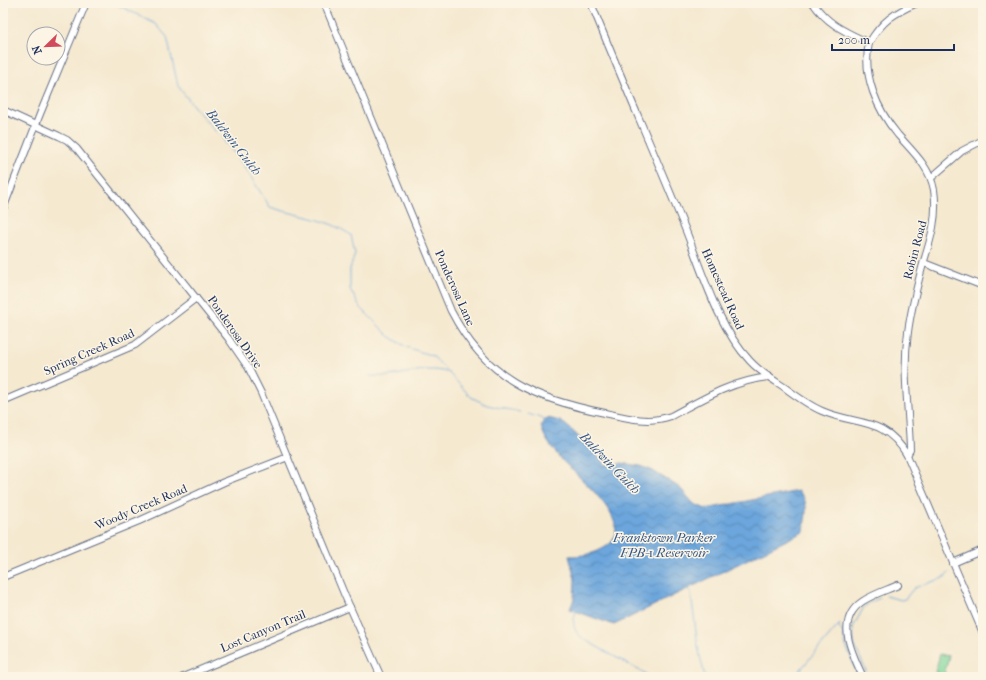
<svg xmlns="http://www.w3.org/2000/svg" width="986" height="680" viewBox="0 0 986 680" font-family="'IM FELL French Canon',serif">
<defs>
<pattern id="water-waves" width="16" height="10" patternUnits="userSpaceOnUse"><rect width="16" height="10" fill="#6ca6dc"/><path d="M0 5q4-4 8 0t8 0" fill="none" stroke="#5888b6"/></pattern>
</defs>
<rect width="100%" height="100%" fill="#fcf5e5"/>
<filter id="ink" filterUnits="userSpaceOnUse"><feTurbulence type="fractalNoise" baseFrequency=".025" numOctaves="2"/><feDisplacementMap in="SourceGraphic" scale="8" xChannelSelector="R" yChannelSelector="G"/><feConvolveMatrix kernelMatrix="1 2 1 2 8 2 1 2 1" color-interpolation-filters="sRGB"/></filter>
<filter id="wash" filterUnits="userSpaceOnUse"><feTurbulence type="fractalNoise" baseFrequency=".012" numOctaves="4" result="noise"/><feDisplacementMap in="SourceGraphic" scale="16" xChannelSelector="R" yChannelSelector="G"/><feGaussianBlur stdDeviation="0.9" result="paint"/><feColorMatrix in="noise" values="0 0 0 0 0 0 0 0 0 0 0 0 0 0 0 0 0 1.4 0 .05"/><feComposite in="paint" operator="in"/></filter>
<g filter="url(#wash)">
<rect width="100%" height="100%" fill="#f5e9d0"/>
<!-- garden -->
<polygon fill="#7fd69a" stroke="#4d827c" points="940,654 949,656 944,675 935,672"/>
<!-- water -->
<path fill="url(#water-waves)" stroke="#446a9d" d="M548 418 560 421 566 425 595 452 605 465 622 463 641 466 653 471 680 488 694 504 706 509 798 491C811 501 805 519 803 532L614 625 570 609 574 599 575 579 569 556C583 556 595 554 607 546 639 524 575 475 561 459 553 449 543 438 541 425L545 419Z"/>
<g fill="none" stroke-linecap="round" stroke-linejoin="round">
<!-- stream -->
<g stroke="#6ca6dc" stroke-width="1">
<path d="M114 3 156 24 167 37 178 86 195 108 238 157 270 207C297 216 327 218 351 235L355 254 350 269V289L359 306 389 336 406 347 433 356 471 397 487 405 520 412"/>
<path d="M370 376C378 376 387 377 395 375 414 372 427 367 447 372"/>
<polyline points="528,414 544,419"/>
<polyline points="688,588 691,594 698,647 705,677"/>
<polyline points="886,596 901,600 905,599 914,588 943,578 949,573"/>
<path d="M576 612C571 625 574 632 585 640L651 677"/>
<polyline points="841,623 838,626 843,633 845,643 857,673"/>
<polyline points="866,671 854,644 853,627 864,607 869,603 880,598"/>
<polyline points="867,675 868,677"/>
<polyline points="794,677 838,626 840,625"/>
</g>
</g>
</g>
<g filter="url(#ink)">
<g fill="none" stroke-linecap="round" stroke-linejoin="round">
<defs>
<g id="minor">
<path d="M324 3 451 311C486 379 534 399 605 413 627 418 649 424 671 416 703 399 732 381 769 377"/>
<path d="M591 3C621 78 654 152 684 226 702 270 717 326 750 361 760 372 772 379 784 387 796 396 808 405 822 411 857 426 884 416 907 455L983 633"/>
<path d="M813 3C828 25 846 32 869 43 862 75 877 110 898 135 913 152 930 167 934 190 938 216 931 239 923 264 917 286 911 309 908 332 902 374 909 409 910 450L907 455"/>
<path d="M869 43C882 21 894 13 917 3"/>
<polyline points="3,110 59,136 67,140 77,149 196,298 228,338 248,367 261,393 345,596 381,677"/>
<polyline points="931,178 962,151 983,140"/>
<polyline points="3,209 40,114 86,3"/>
<polyline points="924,263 983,286"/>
<polyline points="3,401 135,345 196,298"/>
<polyline points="953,563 983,550"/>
<polyline points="3,577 139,521 224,482 288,457"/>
<polyline points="183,677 350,607"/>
<path d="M863 677C852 653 834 620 863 601 874 594 887 590 898 585"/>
</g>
</defs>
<!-- minor casing -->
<use href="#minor" stroke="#677086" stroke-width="8"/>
<!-- minor -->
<use href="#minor" stroke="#fff" stroke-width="6"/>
</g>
</g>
<g text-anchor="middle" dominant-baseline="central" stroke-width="3" stroke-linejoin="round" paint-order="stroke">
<!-- street labels -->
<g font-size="12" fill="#1b2f5e" stroke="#fcf5e5">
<text transform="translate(915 250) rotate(-75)">Robin Road</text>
<text transform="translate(455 288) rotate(66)">Ponderosa Lane</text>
<text transform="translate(723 289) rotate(66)">Homestead Road</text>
<text transform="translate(235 332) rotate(55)">Ponderosa Drive</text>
<text transform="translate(89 352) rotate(-24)">Spring Creek Road</text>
<text transform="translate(141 507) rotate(-23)">Woody Creek Road</text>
<text transform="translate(263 631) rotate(-23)">Lost Canyon Trail</text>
</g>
<!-- water labels -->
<g font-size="13" font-style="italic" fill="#37598a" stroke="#fcf5e5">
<text transform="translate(234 142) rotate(52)">Baldwin Gulch</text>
<text transform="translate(610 463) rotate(46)">Baldwin Gulch</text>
<text x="664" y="537">Franktown Parker<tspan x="664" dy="15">FPB-1 Reservoir</tspan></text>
</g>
</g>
<!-- margin -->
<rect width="986" height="680" fill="none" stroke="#fcf5e5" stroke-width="16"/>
<!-- north arrow -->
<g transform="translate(46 46) rotate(247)"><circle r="19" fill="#fcf5e5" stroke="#a2a6af"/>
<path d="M0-3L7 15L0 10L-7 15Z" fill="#d1495b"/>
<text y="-6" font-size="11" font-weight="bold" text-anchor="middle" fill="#1b2f5e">N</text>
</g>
<!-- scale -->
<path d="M832 44v6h122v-6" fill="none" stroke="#1b2f5e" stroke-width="2"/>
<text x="838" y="44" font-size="12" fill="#1b2f5e" stroke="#fcf5e5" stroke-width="3" paint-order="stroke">200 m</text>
</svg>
